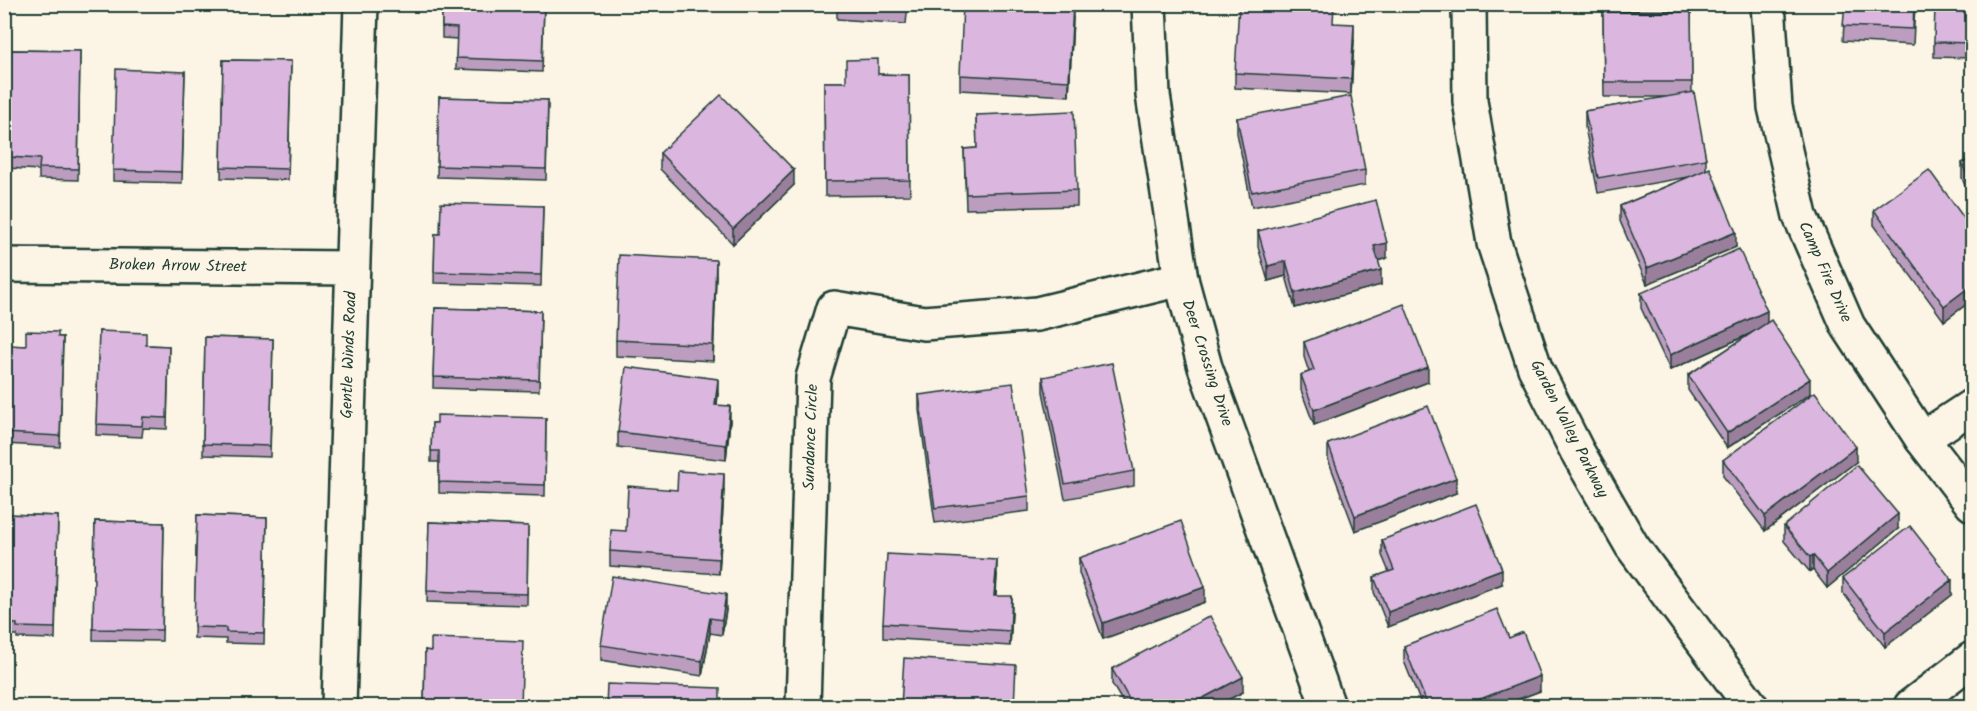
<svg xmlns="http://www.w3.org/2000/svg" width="1977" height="711" viewBox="0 0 1977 711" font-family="Kalam,sans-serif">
<rect width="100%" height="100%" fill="#fcf5e5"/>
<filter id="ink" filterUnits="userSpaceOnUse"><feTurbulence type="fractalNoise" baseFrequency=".0167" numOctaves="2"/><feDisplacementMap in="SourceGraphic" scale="12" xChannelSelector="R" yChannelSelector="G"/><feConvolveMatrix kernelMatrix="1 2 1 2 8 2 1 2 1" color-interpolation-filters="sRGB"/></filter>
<g filter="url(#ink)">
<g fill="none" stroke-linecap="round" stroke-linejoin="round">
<defs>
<g id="minor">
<polyline points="1149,4 1153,95 1181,279 1205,367 1328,706"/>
<polyline points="1768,4 1775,107 1800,216 1848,326 1922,439 1972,504"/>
<polyline points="4,265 352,268"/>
<polyline points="1922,439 1972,406"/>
<polyline points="339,706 361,4"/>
<polyline points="803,706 813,378 834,308 924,323 1037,314 1181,279"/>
<polyline points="1911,706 1972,659"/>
</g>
<polyline id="tertiary" points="1469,4 1470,101 1494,243 1535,368 1577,451 1632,546 1751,706"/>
</defs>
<!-- minor casing -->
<use href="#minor" stroke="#1f3d34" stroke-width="38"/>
<!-- tertiary casing -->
<use href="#tertiary" stroke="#1f3d34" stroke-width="38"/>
<!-- minor -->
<use href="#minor" stroke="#fcf5e5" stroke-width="33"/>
<!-- tertiary -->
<use href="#tertiary" stroke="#fcf5e5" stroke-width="33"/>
</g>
<!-- wall -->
<g fill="#bc9dc0" stroke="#1f3d34" stroke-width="1.5">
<polygon points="442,4 544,4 542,72 456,69 457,39 442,38"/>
<polygon points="730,4 808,4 808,11 730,9"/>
<polygon points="837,4 908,4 906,24 837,19"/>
<polygon points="1573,4 1687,4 1687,11 1573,10"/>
<polygon points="1845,4 1915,4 1913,45 1843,41"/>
<polygon points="1972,4 1972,58 1934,57 1934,42"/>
<polygon points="1603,12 1691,12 1692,92 1706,159 1706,169 1736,247 1647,284 1620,221 1620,206 1688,177 1598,193 1585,127 1585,111 1668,97 1604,97"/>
<polygon points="1073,18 1069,96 960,90 960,75"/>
<polygon points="1334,23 1354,40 1351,94 1235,88 1235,73"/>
<polygon points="11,50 80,51 78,180 39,179 39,170 8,168"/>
<polygon points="223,60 291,61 288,180 221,178"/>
<polygon points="185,72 182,183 113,181 113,170"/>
<polygon points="878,74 909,75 910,195 825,196 824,82 846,82"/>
<polygon points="439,97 548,100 546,180 437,177"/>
<polygon points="976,115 1077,190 1077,206 966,209 964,149 977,148"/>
<polygon points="1237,118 1365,170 1365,185 1252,207 1237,133"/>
<polygon points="660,153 794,185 733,244 660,169"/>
<polygon points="1972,158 1972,203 1962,178 1962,163"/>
<polygon points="543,206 541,286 434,283 435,234 440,234"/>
<polygon points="1874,210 1972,229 1972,300 1944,321 1874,225"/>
<polygon points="1258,231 1387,258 1378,261 1381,285 1295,308 1286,276 1268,281 1258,247"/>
<polygon points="716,275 713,361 616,356 616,340"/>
<polygon points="1641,293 1767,323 1810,394 1727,448 1688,390 1688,375 1752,333 1670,370 1641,308"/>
<polygon points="435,308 541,311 539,391 433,388"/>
<polygon points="99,331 146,345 169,346 167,429 143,428 142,437 96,435"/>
<polygon points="58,337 63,337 60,447 4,444 4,345 26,346"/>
<polygon points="205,337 273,339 270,457 203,455"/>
<polygon points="1304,342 1428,382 1314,425 1301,390 1301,375 1309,372 1304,357"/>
<polygon points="1043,377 1134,471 1134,486 1065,499 1043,392"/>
<polygon points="718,394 717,405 730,421 726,460 618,447 618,432"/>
<polygon points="919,395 1029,496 1029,511 935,523 919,410"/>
<polygon points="546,418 545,496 439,493 439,462 431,462 432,423"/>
<polygon points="1328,444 1456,493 1355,531 1328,459"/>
<polygon points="1723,460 1856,462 1765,531 1723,476"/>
<polygon points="677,490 724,490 719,574 610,566 610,551 626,531"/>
<polygon points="4,514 58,516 55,639 17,638 17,635 4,635"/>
<polygon points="197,515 267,518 264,644 226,643 226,639 194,638"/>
<polygon points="95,521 164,523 162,641 93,640"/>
<polygon points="429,522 528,526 527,605 427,602"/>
<polygon points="1784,526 1898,529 1827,588 1813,570 1810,572 1784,541"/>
<polygon points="1382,540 1502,584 1388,627 1374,592 1374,577 1389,572 1382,555"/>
<polygon points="1079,558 1205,602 1103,639 1079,573"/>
<polygon points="997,575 996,596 1012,612 1010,646 883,638 883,623"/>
<polygon points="1843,578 1952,595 1885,647 1843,593"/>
<polygon points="726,610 722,635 710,633 702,676 601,660 601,645"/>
<polygon points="1509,638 1540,691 1500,706 1422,706 1404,661 1404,646"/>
<polygon points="425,650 522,706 424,706"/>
<polygon points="1112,669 1243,692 1216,706 1125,706 1112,684"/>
</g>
<!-- shaded-wall -->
<g fill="#997f9c" stroke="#1f3d34" stroke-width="1.5">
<polygon points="1073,4 1073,18 1069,96 1069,81"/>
<polygon points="1354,24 1354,40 1351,94 1351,79"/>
<polygon points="794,170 794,185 733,244 733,229"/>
<polygon points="1736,232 1736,247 1647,284 1647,268"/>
<polygon points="1387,243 1387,258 1374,262 1374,246"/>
<polygon points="716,260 716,275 713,361 713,345"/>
<polygon points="1286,261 1286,276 1268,281 1268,266"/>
<polygon points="1381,270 1381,285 1295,308 1295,293"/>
<polygon points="1972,285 1972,300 1944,321 1944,306"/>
<polygon points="1767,311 1767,326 1670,370 1670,355"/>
<polygon points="1428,367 1428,382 1314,425 1314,410"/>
<polygon points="718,379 718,394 715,420 715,405"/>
<polygon points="1810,379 1810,394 1727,448 1727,433"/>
<polygon points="730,406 730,421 726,460 726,445"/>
<polygon points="1856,447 1856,462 1765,531 1765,516"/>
<polygon points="724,474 724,490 719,574 719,559"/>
<polygon points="1456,478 1456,493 1355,531 1355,516"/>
<polygon points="1898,514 1898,529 1827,588 1827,573"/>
<polygon points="1813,555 1813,570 1810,572 1810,557"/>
<polygon points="997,560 997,575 994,611 994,596"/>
<polygon points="1502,569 1502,584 1388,627 1388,612"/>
<polygon points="1952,580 1952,595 1885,647 1885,632"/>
<polygon points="1205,587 1205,602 1103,639 1103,623"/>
<polygon points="726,594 726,610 722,635 722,620"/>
<polygon points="1012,596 1012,612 1010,646 1010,631"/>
<polygon points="710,618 710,633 702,676 702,661"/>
<polygon points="1540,676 1540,691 1500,706 1462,706"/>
<polygon points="1243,677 1243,692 1216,706 1188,706"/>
</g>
<!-- building -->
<g fill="#dbb6df" stroke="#1f3d34" stroke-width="1.5">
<polygon points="442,4 544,4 542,61 456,58 457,28 442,27"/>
<polygon points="852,4 907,4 906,9"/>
<polygon points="963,4 1073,4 1069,81 960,75"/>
<polygon points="1239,4 1334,4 1333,23 1354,24 1351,79 1235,73"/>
<polygon points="1845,4 1914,4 1913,29 1843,26"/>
<polygon points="1935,4 1972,4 1972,43 1934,42"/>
<polygon points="1603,12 1691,12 1692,82 1604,82"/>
<polygon points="11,50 80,51 78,169 39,168 40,159 8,157"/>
<polygon points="878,59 878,74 909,75 910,180 825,181 824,82 846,82 846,60"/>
<polygon points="223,60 291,61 288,169 221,167"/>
<polygon points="116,69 185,72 182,172 113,170"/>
<polygon points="1694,92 1706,159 1598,178 1585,111"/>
<polygon points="721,95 794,170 733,229 660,153"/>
<polygon points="1351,96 1365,170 1252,192 1237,118"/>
<polygon points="439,97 548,100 546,169 437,166"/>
<polygon points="1074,111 1077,190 966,194 964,149 977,148 976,115"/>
<polygon points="1972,158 1972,187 1962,163"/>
<polygon points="1710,168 1736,232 1647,268 1620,206"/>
<polygon points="1929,170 1972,229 1972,285 1944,306 1874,210"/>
<polygon points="1376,200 1387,243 1374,246 1381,270 1295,293 1286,261 1268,266 1258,231"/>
<polygon points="441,203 543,206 541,275 434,272 435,234 440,234"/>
<polygon points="1739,249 1767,311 1670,355 1641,293"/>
<polygon points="619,255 716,260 713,345 616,340"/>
<polygon points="1404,304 1428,367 1314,410 1301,375 1314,370 1304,342"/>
<polygon points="435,308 541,311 539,380 433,377"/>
<polygon points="1771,320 1810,379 1727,433 1688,375"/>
<polygon points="26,331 58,332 58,337 63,337 60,436 4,433 4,345 26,346"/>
<polygon points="99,331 146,333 146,345 169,346 167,418 143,417 142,426 96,424"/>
<polygon points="205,337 273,339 270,446 203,444"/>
<polygon points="1112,363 1134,471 1065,484 1043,377"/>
<polygon points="626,367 718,379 715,405 730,406 726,445 618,432"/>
<polygon points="1013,383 1029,496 935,508 919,395"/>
<polygon points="1815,392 1856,447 1765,516 1723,460"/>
<polygon points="1428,406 1456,478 1355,516 1328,444"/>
<polygon points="437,415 546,418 545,485 439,482 439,451 431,451 432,423 437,423"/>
<polygon points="1857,465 1898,514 1827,573 1813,555 1810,557 1784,526"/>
<polygon points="678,471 724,474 719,559 610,551 611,530 626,531 628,486 677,490"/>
<polygon points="1476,504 1502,569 1388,612 1374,577 1394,570 1382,540"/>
<polygon points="4,514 58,516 55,628 17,627 17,624 4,624"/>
<polygon points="197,515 267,518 264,633 226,632 226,628 194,627"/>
<polygon points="95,521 164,523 162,630 93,629"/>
<polygon points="1181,521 1205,587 1103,623 1079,558"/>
<polygon points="429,522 528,526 527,594 427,591"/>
<polygon points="1910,526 1952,580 1885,632 1843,578"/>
<polygon points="887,554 997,560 994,596 1012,596 1010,631 883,623"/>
<polygon points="612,576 726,594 722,620 710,618 702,661 601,645"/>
<polygon points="1497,609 1509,638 1523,632 1540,676 1462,706 1428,706 1404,646"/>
<polygon points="1210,616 1243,677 1188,706 1133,706 1112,669"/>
<polygon points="431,638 523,641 521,706 476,706 424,705 425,650 431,651"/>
<polygon points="904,658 1016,665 1014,706 901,706"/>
<polygon points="607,684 720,688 720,706 606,706"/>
</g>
</g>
<g text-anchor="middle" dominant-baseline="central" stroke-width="6" stroke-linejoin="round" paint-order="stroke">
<!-- street labels -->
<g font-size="16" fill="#1f3d34" stroke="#fcf5e5">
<text transform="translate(178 266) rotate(1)">Broken Arrow Street</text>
<text transform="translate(1825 272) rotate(66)">Camp Fire Drive</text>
<text transform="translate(349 355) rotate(-88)">Gentle Winds Road</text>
<text transform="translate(1207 363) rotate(72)">Deer Crossing Drive</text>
<text transform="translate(1569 429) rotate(63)">Garden Valley Parkway</text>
<text transform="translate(811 437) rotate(-88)">Sundance Circle</text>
</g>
</g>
<!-- margin -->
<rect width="1977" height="711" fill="none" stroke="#fcf5e5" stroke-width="24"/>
<rect x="12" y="12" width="1953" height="687" fill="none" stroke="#1f3d34" stroke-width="2" filter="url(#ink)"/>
</svg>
